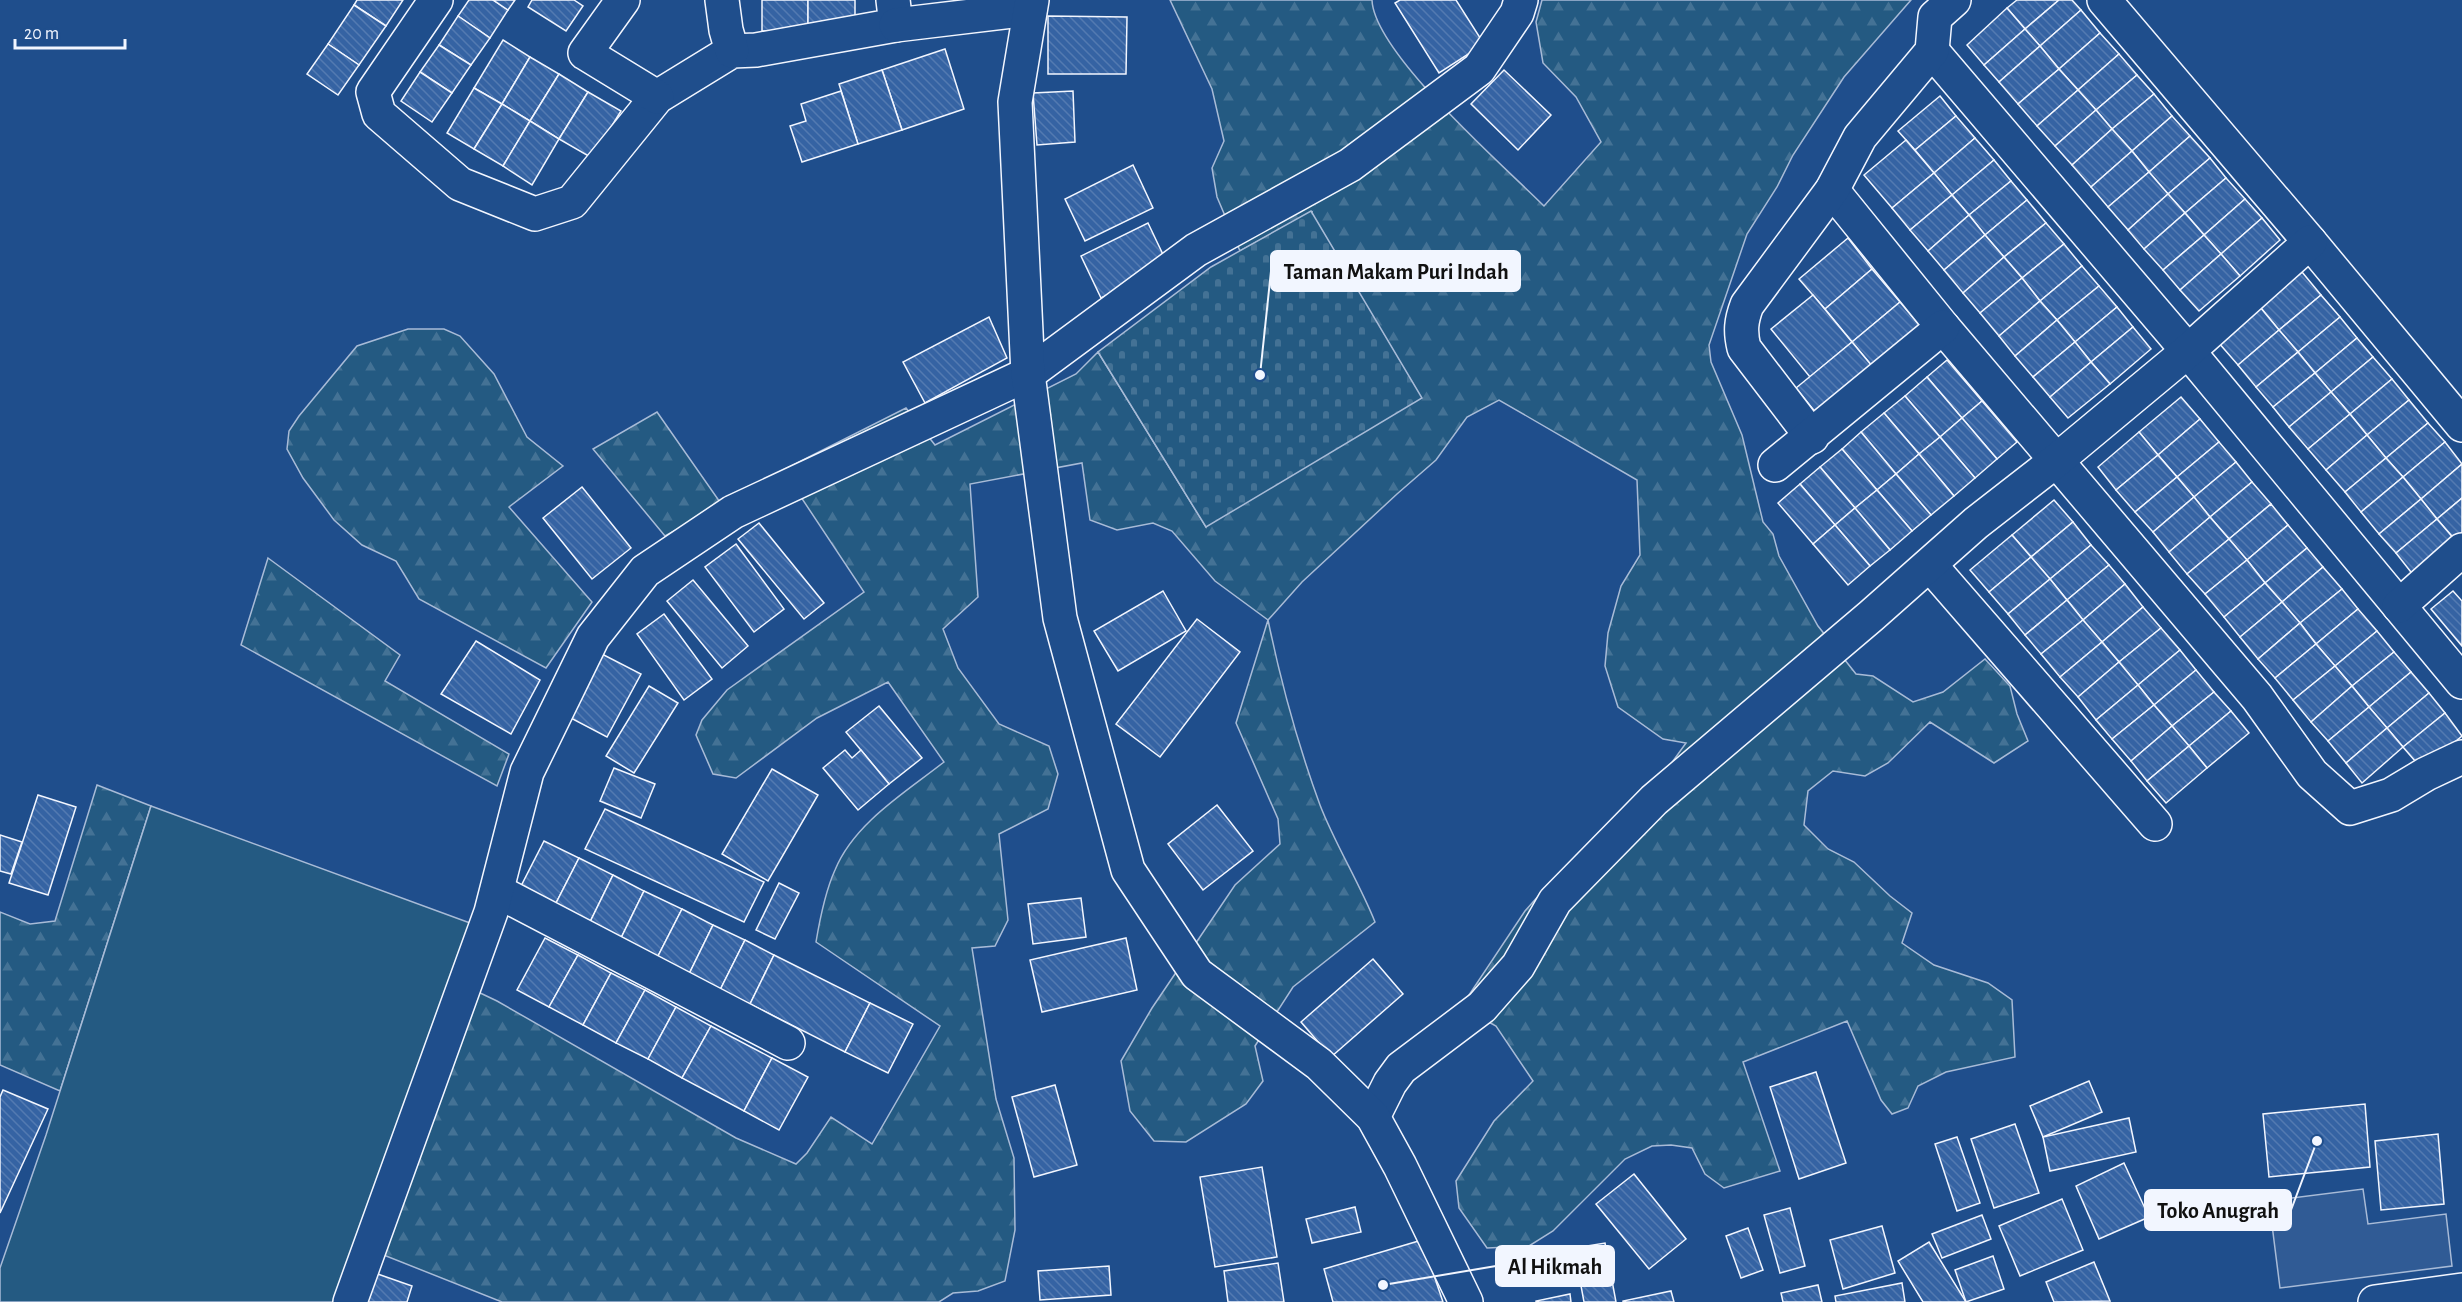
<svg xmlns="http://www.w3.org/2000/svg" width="2462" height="1302" viewBox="0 0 2462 1302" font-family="'Alegreya Sans',sans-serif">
<defs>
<pattern id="forest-firs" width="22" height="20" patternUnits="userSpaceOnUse" patternTransform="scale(1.5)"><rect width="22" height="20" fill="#245a82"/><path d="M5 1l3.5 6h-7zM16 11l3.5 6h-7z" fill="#447295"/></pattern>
<pattern id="cemetery-stones" width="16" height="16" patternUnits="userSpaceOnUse" patternTransform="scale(1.5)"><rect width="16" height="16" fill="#245a82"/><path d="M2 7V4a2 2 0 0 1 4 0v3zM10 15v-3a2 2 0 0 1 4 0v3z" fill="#447295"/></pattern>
<pattern id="building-back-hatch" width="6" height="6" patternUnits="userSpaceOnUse" patternTransform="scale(1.5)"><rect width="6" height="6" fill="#3563a3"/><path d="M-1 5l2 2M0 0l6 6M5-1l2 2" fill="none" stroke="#537ab1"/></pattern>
</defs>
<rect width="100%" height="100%" fill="#1f4e8c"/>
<!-- forest -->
<g fill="url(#forest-firs)" stroke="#a8bbd7" stroke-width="1.5">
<path d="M1170 0H1372C1374 53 1504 166 1544 206L1601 142 1576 97 1543 63 1536 22 1542 0H1911L1844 77 1793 155 1777 187 1747 234 1709 345 1711 362 1742 435 1763 522 1773 534 1779 556 1818 626 1856 674 1873 676 1913 702 1943 692 1985 659 2010 686 2017 714 2028 741 1994 763 1930 722 1888 763 1865 776 1833 771 1808 791 1804 825 1828 849 1854 862 1890 896 1912 913 1902 943 1934 965 1988 983 2012 1000 2015 1057 1946 1072 1918 1086 1908 1108 1892 1114 1881 1100 1847 1021 1743 1062 1780 1171 1724 1188 1705 1174 1692 1148 1671 1145 1652 1146 1625 1159 1553 1231 1529 1246 1487 1248 1459 1208 1456 1181 1494 1121 1533 1081 1496 1026 1461 1007 1525 911 1549 884 1655 786 1686 743 1663 739 1618 707 1605 666 1608 633 1621 586 1640 555 1637 480 1499 400 1467 417 1436 460 1397 494 1302 582 1268 620C1281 683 1298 745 1320 805 1335 844 1359 882 1375 922L1293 987 1255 1046 1263 1081 1246 1104 1186 1142 1154 1141 1130 1111 1121 1061 1152 1008 1235 885 1280 844 1278 819 1236 723 1268 620 1215 581 1172 531 1153 523 1117 530 1090 520 1082 463 970 484 978 597 943 629 958 668 999 724 1049 746 1058 774 1048 809 999 834 1008 920 995 946 972 948 996 1099 1014 1158 1015 1230 1005 1281 978 1291 953 1293 939 1302H502L356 1244 453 980 497 1001 736 1138 796 1164 807 1153 831 1117 872 1144 940 1026 816 942C820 918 825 892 835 870 854 823 906 792 944 762L888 682 817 718 736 778 713 774 696 735 702 720 727 690 864 592 783 470 906 408 935 445 1076 374 1098 352 1206 527 1312 212 1240 251 1217 197 1212 168 1224 141 1212 89Z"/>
<polygon points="408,329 444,329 460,336 494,374 527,437 563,466 509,507 592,602 546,668 419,599 396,561 362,545 334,520 303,478 287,449 289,431 299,416 357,346"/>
<polygon points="657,412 722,505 665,536 593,449"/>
<polygon points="268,558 400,655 385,681 509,754 497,786 241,645"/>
<polygon points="97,785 151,806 60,1091 0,1065 0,912 30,924 55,921"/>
</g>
<!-- cemetery -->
<polygon fill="url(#cemetery-stones)" stroke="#a8bbd7" stroke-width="1.5" points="1311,211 1422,398 1206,527 1098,352 1211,267"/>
<!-- pitch -->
<polygon fill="#245a82" stroke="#a8bbd7" stroke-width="1.5" points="151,806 470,923 334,1302 0,1302 0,1268 46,1135"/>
<!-- parking -->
<polygon fill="#305b95" stroke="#a8bbd7" stroke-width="1.5" points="2363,1189 2368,1224 2446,1214 2452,1266 2280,1288 2269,1201"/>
<!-- building -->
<g fill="url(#building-back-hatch)" stroke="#f2f6ff" stroke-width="1.5">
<polygon points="357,0 403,0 386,26 354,5"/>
<polygon points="469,0 493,0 508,10 490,38 458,16"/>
<polygon points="493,0 515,0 508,10"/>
<polygon points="532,0 574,0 583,6 566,31 528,7"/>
<rect x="762" y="0" width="46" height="31"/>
<polygon points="808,0 855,0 855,30 808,31"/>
<polygon points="1400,0 1456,0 1484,44 1439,73 1395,3"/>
<polygon points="2017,0 2059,0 2025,29 2007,8"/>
<polygon points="2059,0 2072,0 2081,10 2040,46 2025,29"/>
<polygon points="354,5 386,26 359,65 328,44"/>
<polygon points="2007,8 2025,29 1984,65 1967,45"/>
<polygon points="2081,10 2100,33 2059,69 2040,46"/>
<polygon points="458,16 490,38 471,65 439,45"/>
<polygon points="1048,16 1127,17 1126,74 1048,74"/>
<polygon points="2025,29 2040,46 1999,82 1984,65"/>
<polygon points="2100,33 2119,54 2078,90 2059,69"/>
<polygon points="503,40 530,57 502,104 474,88"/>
<polygon points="328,44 359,65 338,95 307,74"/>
<polygon points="439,45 471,65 452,93 420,72"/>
<polygon points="2040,46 2059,69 2018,104 1999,82"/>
<polygon points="945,49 964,109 902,130 882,70"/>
<polygon points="2119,54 2137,75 2096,110 2078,90"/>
<polygon points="530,57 559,74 530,121 502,104"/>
<polygon points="2059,69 2078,90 2037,126 2018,104"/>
<polygon points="882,70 902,130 858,144 839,84"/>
<polygon points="1504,70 1551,115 1518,150 1471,104"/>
<polygon points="420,72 452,93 432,122 401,101"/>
<polygon points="559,74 588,92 559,139 530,121"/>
<polygon points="2137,75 2154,94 2112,129 2096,110"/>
<polygon points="474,88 502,104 474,149 447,133"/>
<polygon points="2078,90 2096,110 2055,146 2037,126"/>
<polygon points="841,91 858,144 802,162 790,126 806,121 801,104"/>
<polygon points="1073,91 1075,142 1037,145 1033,93"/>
<polygon points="588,92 621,111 592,158 559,139"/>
<polygon points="2154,94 2172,116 2132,151 2112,129"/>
<polygon points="1940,96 1956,116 1915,150 1898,131"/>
<polygon points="502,104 530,121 503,166 474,149"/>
<polygon points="2096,110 2112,129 2072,165 2055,146"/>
<polygon points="1956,116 1975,138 1934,173 1915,150"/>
<polygon points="2172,116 2190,136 2149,172 2132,151"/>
<polygon points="530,121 559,139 532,185 503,166"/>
<polygon points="2112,129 2132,151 2091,187 2072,165"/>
<polygon points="2190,136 2210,158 2168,194 2149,172"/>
<polygon points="1975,138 1994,160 1952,195 1934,173"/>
<polygon points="1906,140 1934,173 1892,208 1864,175"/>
<polygon points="2132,151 2149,172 2108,207 2091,187"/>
<polygon points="2210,158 2226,178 2185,213 2168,194"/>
<polygon points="1994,160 2011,181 1969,215 1952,195"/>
<polygon points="1133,165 1153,208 1085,241 1065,199"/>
<polygon points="2149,172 2168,194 2128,230 2108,207"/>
<polygon points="1934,173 1952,195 1910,230 1892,208"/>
<polygon points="2226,178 2245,199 2204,235 2185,213"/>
<polygon points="2011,181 2027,200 1985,235 1969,215"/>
<polygon points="2168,194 2185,213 2144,249 2128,230"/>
<polygon points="1952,195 1969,215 1928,251 1910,230"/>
<polygon points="2245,199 2262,218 2221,254 2204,235"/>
<polygon points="2027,200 2046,223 2004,257 1985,235"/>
<polygon points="2185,213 2204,235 2163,270 2144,249"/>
<polygon points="1969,215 1985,235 1944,270 1928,251"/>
<polygon points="2262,218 2280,240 2240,276 2221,254"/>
<polygon points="1148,223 1168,265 1101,298 1081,256"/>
<polygon points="2046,223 2064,244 2022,278 2004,257"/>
<polygon points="1985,235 2004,257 1963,293 1944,270"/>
<polygon points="2204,235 2221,254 2180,290 2163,270"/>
<polygon points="1848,238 1872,269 1825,309 1799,279"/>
<polygon points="2064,244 2082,266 2040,301 2022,278"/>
<polygon points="2221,254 2240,276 2199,311 2180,290"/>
<polygon points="2004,257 2022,278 1980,313 1963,293"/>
<polygon points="2082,266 2099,286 2057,320 2040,301"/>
<polygon points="1872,269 1900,302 1852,342 1825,309"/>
<polygon points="2302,272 2321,295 2279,330 2260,307"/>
<polygon points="2022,278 2040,301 1999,336 1980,313"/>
<polygon points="2099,286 2117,307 2075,342 2057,320"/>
<polygon points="1813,295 1852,342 1810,377 1771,329"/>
<polygon points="2321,295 2340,317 2298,352 2279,330"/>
<polygon points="2040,301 2057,320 2015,356 1999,336"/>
<polygon points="1900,302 1920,326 1872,366 1852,342"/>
<polygon points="2117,307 2133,327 2091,362 2075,342"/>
<polygon points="2260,307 2279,330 2238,365 2218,342"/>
<polygon points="989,317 1007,358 925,403 903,362"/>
<polygon points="2340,317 2357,338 2315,373 2298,352"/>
<polygon points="2057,320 2075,342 2033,377 2015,356"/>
<polygon points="2133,327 2151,349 2110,384 2091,362"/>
<polygon points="2279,330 2298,352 2256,387 2238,365"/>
<polygon points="2357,338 2373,357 2331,392 2315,373"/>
<polygon points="1852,342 1872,366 1816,413 1796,388"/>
<polygon points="2075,342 2091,362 2050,397 2033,377"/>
<polygon points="2298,352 2315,373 2273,407 2256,387"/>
<polygon points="2373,357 2392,379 2350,414 2331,392"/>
<polygon points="1947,360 1982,401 1962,418 1927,377"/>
<polygon points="2091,362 2110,384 2068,418 2050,397"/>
<polygon points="2315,373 2331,392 2289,427 2273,407"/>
<polygon points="1927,377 1962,418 1940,437 1905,396"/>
<polygon points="2392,379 2409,400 2367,435 2350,414"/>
<polygon points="2331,392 2350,414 2308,449 2289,427"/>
<polygon points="1905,396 1940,437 1919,454 1884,413"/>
<polygon points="2181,397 2200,419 2158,455 2139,432"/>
<polygon points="2409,400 2428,423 2386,458 2367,435"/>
<polygon points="1982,401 2017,442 1997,459 1962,418"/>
<polygon points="1884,413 1919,454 1896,474 1861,432"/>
<polygon points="2350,414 2367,435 2326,470 2308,449"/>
<polygon points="1962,418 1997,459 1975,478 1940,437"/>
<polygon points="2200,419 2219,442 2177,477 2158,455"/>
<polygon points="2428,423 2445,442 2403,477 2386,458"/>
<polygon points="1861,432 1896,474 1877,490 1842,449"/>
<polygon points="2139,432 2158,455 2116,490 2098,467"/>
<polygon points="2367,435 2386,458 2345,492 2326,470"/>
<polygon points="1940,437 1975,478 1954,496 1919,454"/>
<polygon points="2219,442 2236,462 2194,497 2177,477"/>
<polygon points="2445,442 2462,464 2421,499 2403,477"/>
<polygon points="1842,449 1877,490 1855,508 1820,467"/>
<polygon points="1919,454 1954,496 1931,515 1896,474"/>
<polygon points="2158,455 2177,477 2135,512 2116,490"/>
<polygon points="2386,458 2403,477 2361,512 2345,492"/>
<polygon points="2236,462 2252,482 2210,517 2194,497"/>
<polygon points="2462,464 2462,498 2437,519 2421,499"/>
<polygon points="1820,467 1855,508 1835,525 1800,484"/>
<polygon points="1896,474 1931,515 1912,531 1877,490"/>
<polygon points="2177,477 2194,497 2153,532 2135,512"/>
<polygon points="2403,477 2421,499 2379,534 2361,512"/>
<polygon points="2252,482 2271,504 2229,539 2210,517"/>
<polygon points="1800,484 1835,525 1813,544 1778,503"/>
<polygon points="582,487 631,548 592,579 543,518"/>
<polygon points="1877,490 1912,531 1890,550 1855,508"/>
<polygon points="2194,497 2210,517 2169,552 2153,532"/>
<polygon points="2462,498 2462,535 2455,540 2437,519"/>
<polygon points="2421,499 2437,519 2396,553 2379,534"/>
<polygon points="2054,500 2073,522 2031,557 2012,535"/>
<polygon points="2271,504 2288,525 2247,560 2229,539"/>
<polygon points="1855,508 1890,550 1870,566 1835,525"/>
<polygon points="2210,517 2229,539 2187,574 2169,552"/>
<polygon points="2437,519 2455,540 2414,576 2396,553"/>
<polygon points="2073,522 2091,545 2050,579 2031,557"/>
<polygon points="759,523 824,603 804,619 738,539"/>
<polygon points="1835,525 1870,566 1848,585 1813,544"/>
<polygon points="2288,525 2307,548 2265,583 2247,560"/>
<polygon points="2012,535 2031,557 1989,592 1970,570"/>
<polygon points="2229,539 2247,560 2205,594 2187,574"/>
<polygon points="736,544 784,609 754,632 705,567"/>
<polygon points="2091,545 2109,565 2067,600 2050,579"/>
<polygon points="2307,548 2323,567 2282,602 2265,583"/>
<polygon points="2031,557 2050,579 2008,614 1989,592"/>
<polygon points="2247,560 2265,583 2224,617 2205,594"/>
<polygon points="2109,565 2125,584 2083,620 2067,600"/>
<polygon points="2323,567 2342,589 2300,623 2282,602"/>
<polygon points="2050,579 2067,600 2025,635 2008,614"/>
<polygon points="693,580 748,646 722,668 667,601"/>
<polygon points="2265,583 2282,602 2240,637 2224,617"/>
<polygon points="2125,584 2143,607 2102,642 2083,620"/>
<polygon points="2342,589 2358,609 2316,644 2300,623"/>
<polygon points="1163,591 1186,631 1118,671 1094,631"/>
<polygon points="2453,591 2462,601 2462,646 2431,609"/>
<polygon points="2067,600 2083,620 2041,654 2025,635"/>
<polygon points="2282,602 2300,623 2258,659 2240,637"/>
<polygon points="2143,607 2161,628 2119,662 2102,642"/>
<polygon points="2358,609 2377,631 2335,666 2316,644"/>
<polygon points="664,614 712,679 684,700 637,634"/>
<polygon points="1197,619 1240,652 1160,757 1116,724"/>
<polygon points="2083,620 2102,642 2060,677 2041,654"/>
<polygon points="2300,623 2316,644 2275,678 2258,659"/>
<polygon points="2161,628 2180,650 2138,685 2119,662"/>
<polygon points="2377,631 2394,652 2352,686 2335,666"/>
<polygon points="476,641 540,680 511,734 441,694"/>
<polygon points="2102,642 2119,662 2078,697 2060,677"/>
<polygon points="2316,644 2335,666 2293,700 2275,678"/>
<polygon points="2180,650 2196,670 2154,705 2138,685"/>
<polygon points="598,652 641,674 607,737 565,715"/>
<polygon points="2394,652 2411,672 2369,707 2352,686"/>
<polygon points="2119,662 2138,685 2096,720 2078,697"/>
<polygon points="2335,666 2352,686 2311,722 2293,700"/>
<polygon points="2196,670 2214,692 2172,726 2154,705"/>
<polygon points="2411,672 2429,693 2387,728 2369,707"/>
<polygon points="2138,685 2154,705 2112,739 2096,720"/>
<polygon points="649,686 678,703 634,773 606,756"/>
<polygon points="2352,686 2369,707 2328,741 2311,722"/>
<polygon points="2214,692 2231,711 2189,746 2172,726"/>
<polygon points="2429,693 2445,713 2403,747 2387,728"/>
<polygon points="2154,705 2172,726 2131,761 2112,739"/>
<polygon points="879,706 922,758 889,784 846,732"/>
<polygon points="2369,707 2387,728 2346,763 2328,741"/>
<polygon points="2231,711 2249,733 2207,768 2189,746"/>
<polygon points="2445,713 2462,736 2422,769 2403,747"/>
<polygon points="2172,726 2189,746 2147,781 2131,761"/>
<polygon points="2387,728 2403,747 2362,783 2346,763"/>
<polygon points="2189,746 2207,768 2166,803 2147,781"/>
<polygon points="845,750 852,758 861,750 889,784 858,810 823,768"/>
<polygon points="614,768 655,784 641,818 600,801"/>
<polygon points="772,769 818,795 768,881 722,854"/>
<polygon points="38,795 76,807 48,895 9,883"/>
<polygon points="1217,805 1253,851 1203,890 1168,844"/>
<polygon points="605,809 764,882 744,922 585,849"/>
<polygon points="0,835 22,842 11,874 0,871"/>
<polygon points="544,841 579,858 554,907 519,890"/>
<polygon points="579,858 613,875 589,924 554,907"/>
<polygon points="613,875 644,891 620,940 589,924"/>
<polygon points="779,883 799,893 775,939 756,930"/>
<polygon points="644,891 682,909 657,958 620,940"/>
<polygon points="1081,898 1086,937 1033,944 1028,904"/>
<polygon points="682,909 713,925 689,974 657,958"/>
<polygon points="713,925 745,940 720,990 689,974"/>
<polygon points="545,938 578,955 549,1007 517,990"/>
<polygon points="1126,938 1137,990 1042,1012 1030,960"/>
<polygon points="745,940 774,955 750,1004 720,990"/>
<polygon points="578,955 611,973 583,1025 549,1007"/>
<polygon points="774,955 870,1003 845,1052 750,1004"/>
<polygon points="1373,959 1403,994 1331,1057 1301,1022"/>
<polygon points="611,973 645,990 616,1043 583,1025"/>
<polygon points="645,990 676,1007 648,1059 616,1043"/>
<polygon points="870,1003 913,1024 888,1073 845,1052"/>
<polygon points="676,1007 711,1026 682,1078 648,1059"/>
<polygon points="711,1026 772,1058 744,1111 682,1078"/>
<polygon points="772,1058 808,1077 779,1130 744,1111"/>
<polygon points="1816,1072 1846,1163 1799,1179 1770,1087"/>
<polygon points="2089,1081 2102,1112 2043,1137 2030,1106"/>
<polygon points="1055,1085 1077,1165 1034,1177 1012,1097"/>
<polygon points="3,1090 48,1109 0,1213 0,1097"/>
<polygon points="2365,1104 2370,1167 2269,1177 2263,1114"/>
<polygon points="2129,1118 2136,1152 2050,1171 2043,1137"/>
<polygon points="2015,1124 2039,1193 1994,1208 1971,1139"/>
<polygon points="2438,1134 2444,1204 2381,1210 2375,1141"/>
<polygon points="1957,1137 1980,1203 1957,1211 1935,1144"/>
<polygon points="2124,1163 2149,1217 2099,1239 2076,1186"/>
<polygon points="1262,1167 1277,1257 1215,1267 1200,1177"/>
<polygon points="1634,1174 1686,1239 1649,1269 1596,1204"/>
<polygon points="2062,1199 2083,1250 2020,1276 1999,1226"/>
<polygon points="1355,1207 1361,1232 1312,1243 1306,1219"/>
<polygon points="1790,1208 1805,1266 1780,1273 1764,1215"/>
<polygon points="1982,1215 1991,1239 1942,1258 1932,1234"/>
<polygon points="1882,1226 1895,1273 1843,1289 1830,1240"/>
<polygon points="1748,1228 1763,1270 1741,1278 1726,1236"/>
<polygon points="1422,1240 1443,1302 1333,1302 1324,1269"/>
<polygon points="1929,1242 1966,1302 1923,1302 1898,1261"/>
<polygon points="1605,1243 1616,1302 1584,1302 1574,1248"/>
<polygon points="1993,1256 2004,1289 1966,1302 1955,1270"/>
<polygon points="2094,1262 2110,1301 2054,1302 2046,1282"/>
<polygon points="1278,1263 1284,1302 1228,1302 1224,1271"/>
<polygon points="1109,1266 1111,1295 1040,1300 1038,1271"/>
<polygon points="372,1272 412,1286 407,1302 363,1302"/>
<polygon points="1902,1283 1905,1302 1836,1302 1835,1296"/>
<polygon points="1818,1285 1822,1302 1783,1302 1781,1293"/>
<polygon points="1671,1291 1674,1302 1623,1302 1623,1301"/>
<polygon points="1570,1294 1571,1302 1536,1302 1536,1301"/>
</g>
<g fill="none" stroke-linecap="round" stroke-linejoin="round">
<defs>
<g id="street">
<polyline points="436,0 373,92 379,114 460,184 535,214 572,202 657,97 732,51 756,50 896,25 893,0"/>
<polyline points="623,0 585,53 657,97"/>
<polyline points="722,0 726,30 732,51"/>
<polyline points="2104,0 2310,242 2462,425"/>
<polyline points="896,25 1030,9"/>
<polyline points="1932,51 2188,351 2462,682"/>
<polyline points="1832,190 1943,327 2257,697 2312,774 2350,808 2391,795 2426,774 2462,757"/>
<path d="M1812 437 1744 348C1740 331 1741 321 1747 305L1832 190 1860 137 1932 51 1935 17 1954 0"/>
<polyline points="1775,465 1943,327"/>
<polyline points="1930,565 2155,824"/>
<polyline points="2399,606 2462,550"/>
<polyline points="497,891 788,1043"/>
<polyline points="1373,1117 1390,1083 1401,1068 1482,1007 1518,966 1555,901 1654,800 1871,616 1976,523 2057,460 2188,351 2310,242"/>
<polyline points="350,1302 491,912 527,772 593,637 645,571 733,512 1028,374 1196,250 1350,165 1479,69 1517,13 1521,0"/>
</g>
<polyline id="secondary" points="1032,0 1015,102 1028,374 1060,618 1128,870 1197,974 1319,1064 1373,1117 1400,1166 1466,1302"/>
<polyline id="primary" points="2375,1302 2462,1290"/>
</defs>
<!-- street casing -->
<use href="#street" stroke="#f2f6ff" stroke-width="36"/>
<!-- secondary casing -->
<use href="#secondary" stroke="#f2f6ff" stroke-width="36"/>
<!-- primary casing -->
<use href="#primary" stroke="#f2f6ff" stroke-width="36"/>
<!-- street -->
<use href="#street" stroke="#1f4e8c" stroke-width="33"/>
<!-- secondary -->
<use href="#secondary" stroke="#1f4e8c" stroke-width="33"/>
<!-- primary -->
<use href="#primary" stroke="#1f4e8c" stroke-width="33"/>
</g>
<!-- callouts -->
<path fill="none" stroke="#f2f6ff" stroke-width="2" d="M1260 375L1271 271M2317 1141L2291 1210M1383 1285L1496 1266"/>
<g fill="#f2f6ff" stroke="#1f4e8c" stroke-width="2">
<circle cx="1260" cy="375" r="6"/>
<circle cx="2317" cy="1141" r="6"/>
<circle cx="1383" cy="1285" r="6"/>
</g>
<g fill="#f2f6ff" stroke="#f2f6ff" stroke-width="2">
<rect x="1271" y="251" width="249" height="40" rx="6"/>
<rect x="2145" y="1190" width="146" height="40" rx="6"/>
<rect x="1496" y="1246" width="118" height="40" rx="6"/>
</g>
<g font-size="22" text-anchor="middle" font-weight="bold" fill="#111">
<text x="1396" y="279">Taman Makam Puri Indah</text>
<text x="2218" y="1218">Toko Anugrah</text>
<text x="1555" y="1274">Al Hikmah</text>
</g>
<!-- scale -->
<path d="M15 39v9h110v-9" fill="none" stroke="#f2f6ff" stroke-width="3"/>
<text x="24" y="39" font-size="18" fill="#f2f6ff" stroke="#1f4e8c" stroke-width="4.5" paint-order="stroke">20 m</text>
</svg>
